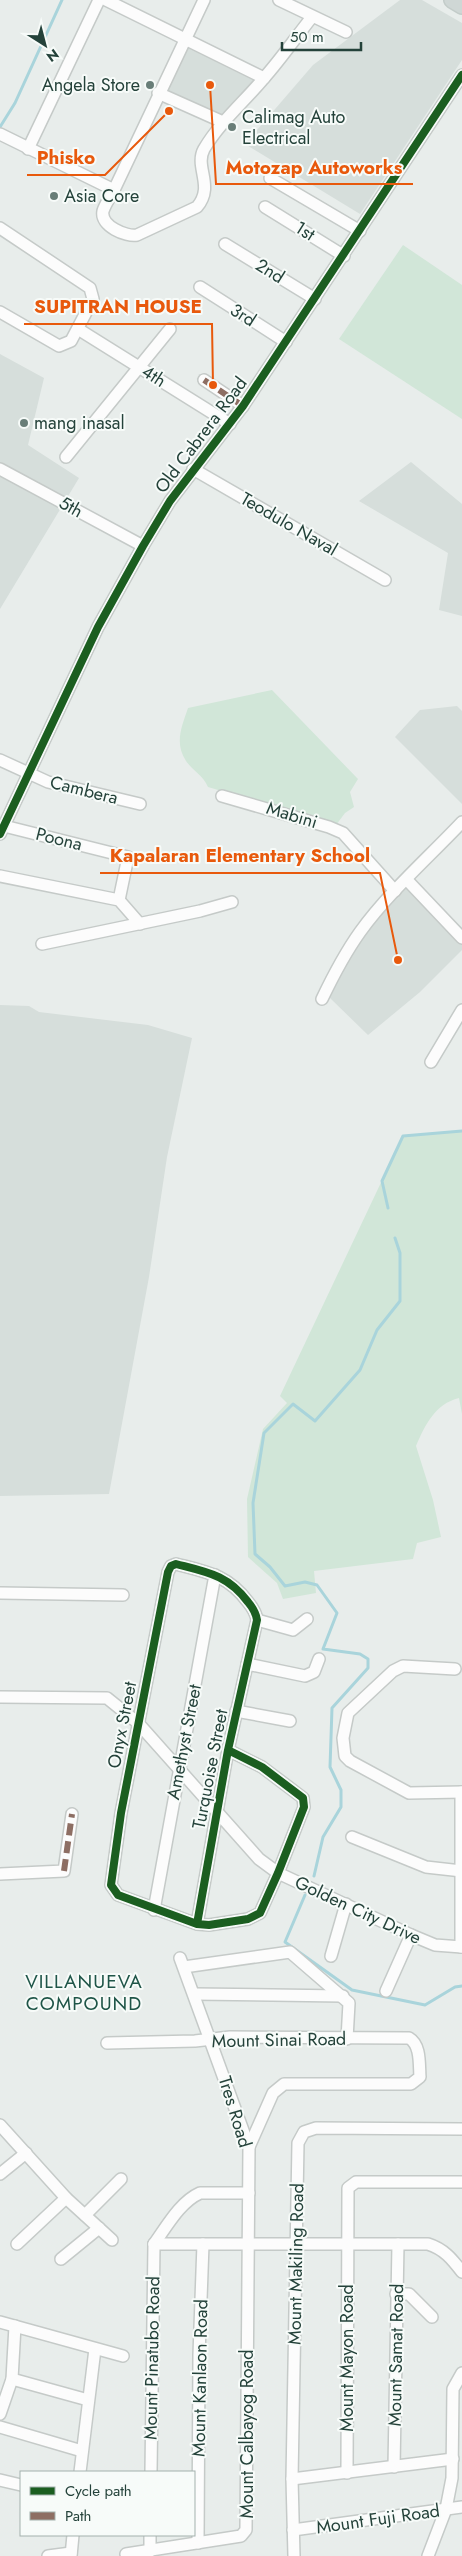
<svg xmlns="http://www.w3.org/2000/svg" width="462" height="2556" viewBox="0 0 462 2556" font-family="Jost,sans-serif">
<rect width="100%" height="100%" fill="#e8edeb"/>
<!-- built -->
<g fill="#d6dedb">
<polygon points="400,0 422,0 462,23 462,60 360,214 245,144 313,65"/>
<polygon points="187,47 255,80 222,116 166,90"/>
<polygon points="0,354 44,378 28,445 79,478 0,609"/>
<polygon points="411,462 462,504 462,616 439,610 448,553 359,501"/>
<polygon points="457,706 462,711 462,804 395,737 420,710"/>
<polygon points="406,884 462,943 462,950 420,992 368,1035 330,998 335,974 363,932"/>
<polygon points="0,1005 29,1006 39,1012 148,1025 192,1038 167,1157 149,1277 109,1494 0,1496"/>
</g>
<!-- green -->
<g fill="#d1e6d8">
<polygon points="403,245 462,285 462,419 339,339"/>
<path d="M272 690 358 779 350 792 354 807 345 813 336 825 208 787C203 775 193 771 186 761 174 743 182 726 188 708Z"/>
<path d="M462 1131V1414L459 1398C435 1404 425 1425 416 1446L433 1500 441 1537 417 1543 413 1559 314 1571 316 1593 283 1599 277 1583 248 1557 247 1499 263 1429 287 1403 280 1396 403 1136Z"/>
</g>
<g fill="none" stroke-linecap="round" stroke-linejoin="round">
<!-- stream -->
<g stroke="#a9d4db" stroke-width="3">
<polyline points="0,127 15,103 62,0"/>
<polyline points="388,1208 382,1181 403,1136 462,1131"/>
<polyline points="314,1876 323,1837 341,1807 341,1790 330,1767 332,1708 368,1668 368,1659 360,1654 323,1649 337,1613 317,1585 305,1582 285,1586 270,1567 255,1554 253,1503 264,1433 293,1404 315,1421 360,1370 377,1330 400,1301 400,1253 395,1238"/>
<polyline points="305,1895 285,1942 352,1990 425,2005 455,1987 462,1986"/>
</g>
<defs>
<g id="minor">
<polyline points="106,0 264,78"/>
<polyline points="279,0 346,32"/>
<polyline points="158,93 223,122"/>
<polyline points="0,134 114,190 204,0"/>
<polyline points="28,149 99,0"/>
<polyline points="270,178 360,231"/>
<path d="M114 190C111 196 105 204 103 211 100 226 126 237 137 235L197 207C215 186 194 167 204 149 220 122 244 102 264 78 281 59 296 37 312 17"/>
<polyline points="265,207 344,256"/>
<polyline points="0,228 90,288 93,299 71,341 59,346 0,312"/>
<polyline points="225,244 315,299"/>
<polyline points="200,287 286,342"/>
<polyline points="78,329 230,424"/>
<polyline points="204,380 243,406"/>
<polyline points="66,457 170,329"/>
<polyline points="0,469 143,546"/>
<polyline points="193,469 385,580"/>
<polyline points="0,760 48,782 140,804"/>
<polyline points="222,796 329,827 343,833 395,891"/>
<polyline points="4,826 128,857 119,900"/>
<polyline points="0,834 98,627 143,546 170,501 243,406 462,75"/>
<polyline points="0,876 119,900 140,924"/>
<polyline points="407,880 462,938"/>
<polyline points="42,944 200,911 232,902"/>
<path d="M322 999C333 976 345 953 360 932 389 892 428 858 462 822"/>
<polyline points="431,1062 462,1010"/>
<polyline points="0,1593 123,1595"/>
<polyline points="257,1620 293,1630 307,1619"/>
<polyline points="247,1664 305,1676 314,1672 319,1659"/>
<polyline points="455,1669 403,1666 393,1671 348,1713 343,1738 345,1756 350,1761 409,1793 462,1792"/>
<polyline points="0,1697 107,1698 138,1723 259,1859 278,1873 411,1935 435,1945 462,1947"/>
<polyline points="236,1711 290,1721"/>
<polyline points="461,1792 461,1947"/>
<polyline points="352,1837 426,1867 462,1871"/>
<polyline points="0,1874 64,1871 72,1814"/>
<polyline points="154,1910 215,1575"/>
<path d="M197 1924 228 1750 257 1620C256 1613 253 1608 248 1602 228 1575 207 1572 176 1564L171 1566 168 1572 121 1813 111 1885 118 1895 197 1924 209 1925 248 1919 260 1913 278 1873 304 1807 303 1798 262 1767 228 1750"/>
<polyline points="331,1956 346,1904"/>
<polyline points="184,1967 290,1952 349,2003 347,2039"/>
<polyline points="386,1991 411,1935"/>
<polyline points="194,1994 343,1996"/>
<path d="M107 2043 195 2041 230 2037 409 2038C421 2045 419 2064 420 2077L411 2084H284L273 2093 249 2147"/>
<polyline points="0,2125 66,2198 112,2240"/>
<polyline points="0,2174 26,2153"/>
<polyline points="85,2215 121,2179"/>
<polyline points="17,2244 66,2198"/>
<path d="M154 2244H428C444 2249 452 2259 462 2272"/>
<path d="M154 2244C167 2226 180 2202 200 2193H249"/>
<polyline points="61,2259 99,2228"/>
<polyline points="396,2294 409,2294 432,2317"/>
<polyline points="0,2322 123,2356"/>
<polyline points="12,2379 88,2400"/>
<polyline points="0,2414 12,2379 15,2326"/>
<polyline points="0,2427 82,2451"/>
<polyline points="394,2467 398,2244"/>
<polyline points="80,2472 95,2349"/>
<polyline points="151,2472 154,2244"/>
<polyline points="347,2473 348,2188 356,2182 462,2182"/>
<polyline points="292,2479 453,2459"/>
<polyline points="0,2480 21,2485"/>
<polyline points="293,2530 462,2507"/>
<polyline points="198,2543 199,2355 203,2244"/>
<polyline points="150,2551 150,2535"/>
<polyline points="126,2554 241,2536 246,2530 249,2147 180,1958"/>
<polyline points="48,2556 71,2553"/>
<polyline points="71,2556 73,2535"/>
<polyline points="294,2556 292,2479 298,2143 304,2132 316,2128 462,2129"/>
<polyline points="428,2556 446,2509 452,2478 453,2389 462,2373"/>
</g>
<polyline id="major" points="452,0 462,6"/>
</defs>
<!-- minor casing -->
<use href="#minor" stroke="#c5cac8" stroke-width="14"/>
<!-- major casing -->
<use href="#major" stroke="#c3ccc9" stroke-width="18"/>
<!-- minor -->
<use href="#minor" stroke="#fcfcfc" stroke-width="11"/>
<!-- major -->
<use href="#major" stroke="#cfd7d5" stroke-width="15"/>
<!-- quiet -->
<g stroke="#8d6e63" stroke-width="6" stroke-dasharray="12 6" stroke-linecap="butt">
<polyline points="204,380 243,406"/>
<polyline points="64,1871 72,1814"/>
</g>
<defs>
<g id="cycleway">
<polyline points="0,834 98,627 143,546 170,501 243,406 462,75"/>
<path d="M197 1924 228 1750 257 1620C256 1613 253 1608 248 1602 228 1575 207 1572 176 1564L171 1566 168 1572 121 1813 111 1885 118 1895 197 1924 209 1925 248 1919 260 1913 278 1873 304 1807 303 1798 262 1767 228 1750"/>
</g>
</defs>
<!-- cycleway casing -->
<use href="#cycleway" stroke="#f7fbf9" stroke-width="11"/>
<!-- cycleway -->
<use href="#cycleway" stroke="#1b5e20" stroke-width="8"/>
</g>
<!-- markers -->
<g fill="#697e78" stroke="#f7fbf9" stroke-width="2">
<circle cx="150" cy="85" r="5"/>
<circle cx="232" cy="127" r="5"/>
<circle cx="54" cy="196" r="5"/>
<circle cx="24" cy="423" r="5"/>
</g>
<g text-anchor="middle" dominant-baseline="central" stroke-width="4" stroke-linejoin="round" paint-order="stroke">
<!-- poi labels -->
<g font-size="18" fill="#24423a" stroke="#f7fbf9" text-anchor="start">
<text x="140" y="85" text-anchor="end">Angela Store</text>
<text x="242" y="117">Calimag Auto<tspan x="242" dy="21">Electrical</tspan></text>
<text x="64" y="196">Asia Core</text>
<text x="34" y="423">mang inasal</text>
</g>
<!-- street labels -->
<g font-size="18" fill="#24423a" stroke="#f7fbf9">
<text transform="translate(305 231) rotate(32)">1st</text>
<text transform="translate(270 271) rotate(32)">2nd</text>
<text transform="translate(243 315) rotate(33)">3rd</text>
<text transform="translate(154 376) rotate(33)">4th</text>
<text transform="translate(201 435) rotate(-53)">Old Cabrera Road</text>
<text transform="translate(71 507) rotate(29)">5th</text>
<text transform="translate(289 524) rotate(30)">Teodulo Naval</text>
<text transform="translate(84 790) rotate(14)">Cambera</text>
<text transform="translate(292 815) rotate(17)">Mabini</text>
<text transform="translate(59 839) rotate(14)">Poona</text>
<text transform="translate(122 1725) rotate(-79)">Onyx Street</text>
<text transform="translate(184 1742) rotate(-79)">Amethyst Street</text>
<text transform="translate(210 1769) rotate(-79)">Turquoise Street</text>
<text transform="translate(358 1910) rotate(25)">Golden City Drive</text>
<text transform="translate(279 2040) rotate(-1)">Mount Sinai Road</text>
<text transform="translate(235 2112) rotate(73)">Tres Road</text>
<text transform="translate(296 2264) rotate(-89)">Mount Makiling Road</text>
<text transform="translate(396 2355) rotate(-89)">Mount Samat Road</text>
<text transform="translate(152 2358) rotate(-89)">Mount Pinatubo Road</text>
<text transform="translate(347 2358) rotate(-90)">Mount Mayon Road</text>
<text transform="translate(200 2378) rotate(-89)">Mount Kanlaon Road</text>
<text transform="translate(247 2434) rotate(-90)">Mount Calbayog Road</text>
<text transform="translate(378 2519) rotate(-8)">Mount Fuji Road</text>
</g>
<!-- neighbourhood labels -->
<g font-size="19" letter-spacing="1" fill="#1f5548" stroke="#f7fbf9">
<text x="84" y="1981">VILLANUEVA<tspan x="84" dy="22">COMPOUND</tspan></text>
</g>
</g>
<!-- callouts -->
<path fill="none" stroke="#e8590c" stroke-width="2" d="M169 111L105 175H27M210 85L216 184H413M213 385L212 324H24M398 960L380 873H100"/>
<g fill="#e8590c" stroke="#f7fbf9" stroke-width="2">
<circle cx="169" cy="111" r="5"/>
<circle cx="210" cy="85" r="5"/>
<circle cx="213" cy="385" r="5"/>
<circle cx="398" cy="960" r="5"/>
</g>
<g font-size="19" text-anchor="middle" font-weight="bold" fill="#e8590c" stroke="#f7fbf9" stroke-width="4" stroke-linejoin="round" paint-order="stroke">
<text x="66" y="164">Phisko</text>
<text x="314" y="174">Motozap Autoworks</text>
<text x="118" y="313">SUPITRAN HOUSE</text>
<text x="240" y="862">Kapalaran Elementary School</text>
</g>
<!-- legend -->
<rect x="20" y="2471" width="175" height="65" fill="#f7fbf9" stroke="#a3b1ad"/>
<rect x="30" y="2487" width="25" height="8" fill="#1b5e20" stroke="#a3b1ad"/>
<text x="65" y="2496" font-size="15" fill="#24423a">Cycle path</text>
<rect x="30" y="2512" width="25" height="8" fill="#8d6e63" stroke="#a3b1ad"/>
<text x="65" y="2521" font-size="15" fill="#24423a">Path</text>
<!-- north arrow -->
<g transform="translate(45 45) rotate(144)" stroke="#f7fbf9" stroke-width="4" paint-order="stroke">
<path d="M0-4L9 19L0 12L-9 19Z" fill="#24423a"/>
<text y="-8" font-size="14" font-weight="bold" text-anchor="middle" fill="#24423a">N</text>
</g>
<!-- scale -->
<path d="M282 42v8h79v-8" fill="none" stroke="#24423a" stroke-width="2.5"/>
<text x="290" y="42" font-size="15" fill="#24423a" stroke="#f7fbf9" stroke-width="4" paint-order="stroke">50 m</text>
</svg>
